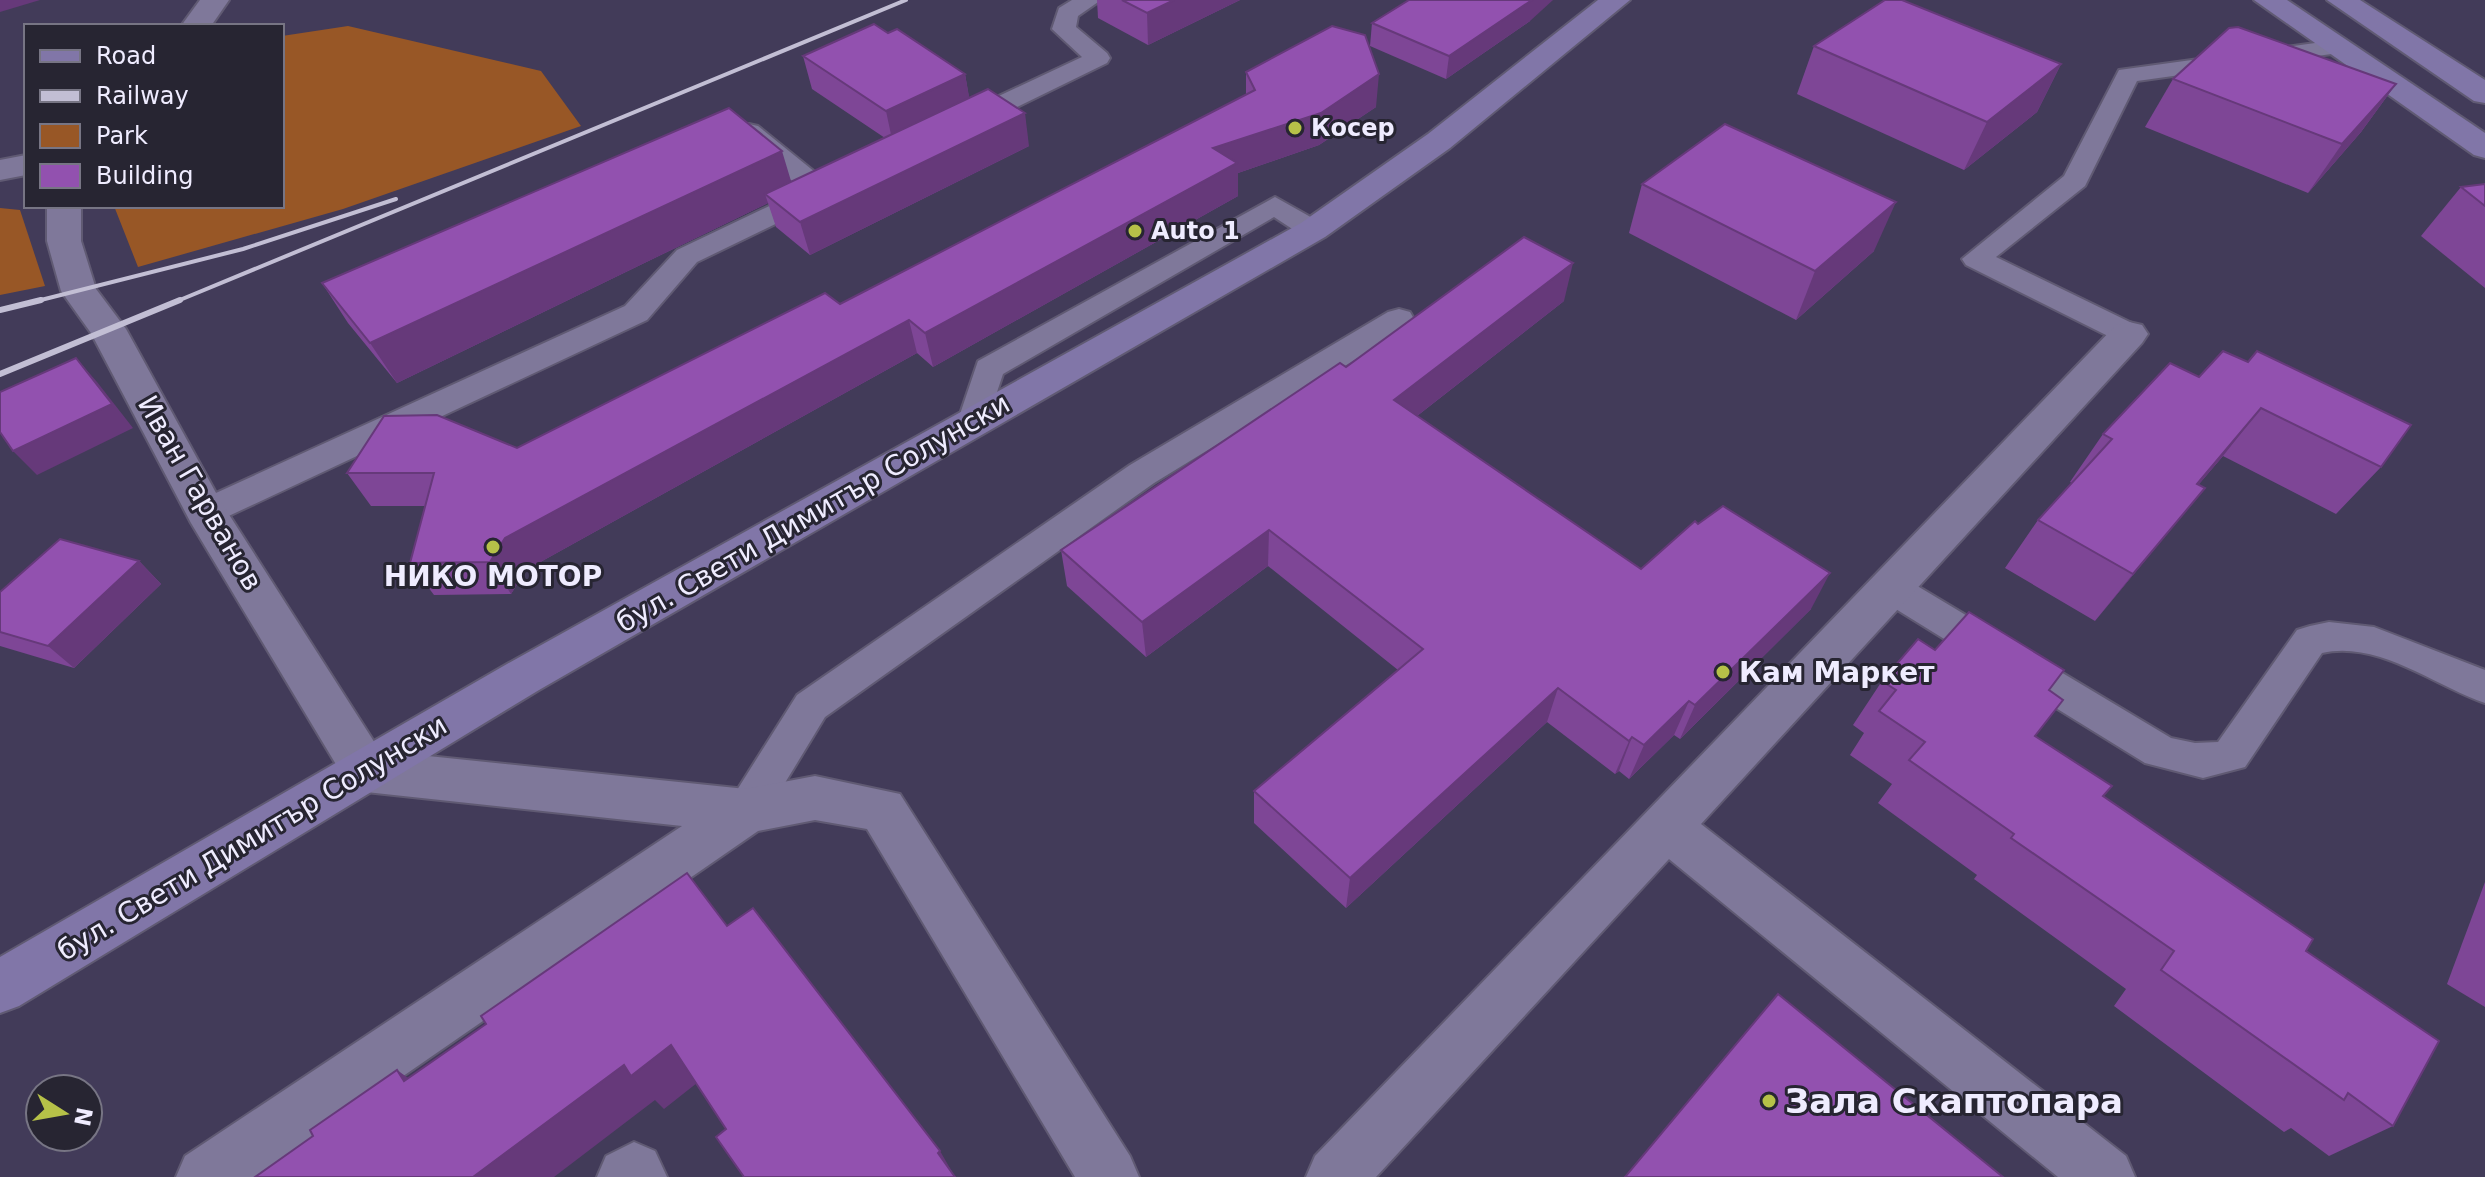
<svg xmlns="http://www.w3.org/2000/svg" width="2485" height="1177" viewBox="0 0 2485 1177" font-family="'DejaVu Sans',sans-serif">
<rect width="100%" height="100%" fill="#423b59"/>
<!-- green -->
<g fill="#985726">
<polygon points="348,26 541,71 581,126 343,209 138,267 114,206 282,206 282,36"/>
<polygon points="0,208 20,210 45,286 0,295"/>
</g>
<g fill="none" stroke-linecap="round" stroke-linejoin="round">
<defs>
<g id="lane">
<polygon points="1072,0 1101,0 1078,16 1076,27 1107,53 1110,58 1107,63 974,128 956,128 952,122 956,116 1082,57 1052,29 1059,8"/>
<polygon points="2337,40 2346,42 2349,47 2346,52 2137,81 2085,186 1996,257 2140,327 2144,334 2140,341 2129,344 2118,341 1966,265 1962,259 2064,176 2119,70"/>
<polygon points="749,124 758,126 831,185 835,191 831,197 697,262 647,320 218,521 206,525 194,521 189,512 194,503 625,306 677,250 803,190 740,138 736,132 740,126"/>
<polygon points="1275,197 1323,224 1327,230 1323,236 1303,236 1274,217 1003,374 984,431 973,434 962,431 957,423 978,361"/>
<polygon points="1399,309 1410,312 1414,319 1410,326 1154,483 825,717 760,824 746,829 732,824 726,811 732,798 797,695 1130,465 1388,312"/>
<path d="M1891 574 1904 578 2171 738 2195 743 2218 742 2297 630 2310 626 2329 622 2374 627 2485 670V703C2435 686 2378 640 2322 653L2245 767 2203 778 2145 763 1878 598 1873 588 1878 578Z"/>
</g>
<g id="street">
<polygon points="200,0 229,0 211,26 181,26"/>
<polygon points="26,155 26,175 0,180 0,160"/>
<polygon points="47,206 81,206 81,241 96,289 126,329 221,502 380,751 746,789 815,776 900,794 1130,1156 1139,1177 1075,1177 867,829 815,820 758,831 257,1177 176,1177 185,1156 682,826 366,792 349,786 191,523 91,333 61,291 47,241"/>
<polygon points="2129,322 2142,325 2148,334 2142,343 1701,824 2126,1156 2135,1177 2058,1177 1669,859 1376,1177 1306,1177 1315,1156 2116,325"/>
<polygon points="634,1142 655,1151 667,1177 597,1177 606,1156"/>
</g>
<g id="secondary">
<polygon points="1598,0 1630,0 1450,148 1325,237 539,690 19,1006 0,1013 0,957 507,664 1301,223 1428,134"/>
<polygon points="2254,0 2287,0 2485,133 2485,158 2474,155"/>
<polygon points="2327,0 2360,0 2485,80 2485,103 2474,101"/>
</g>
</defs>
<!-- lane casing -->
<use href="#lane" stroke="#605a73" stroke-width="4"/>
<!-- street casing -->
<use href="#street" stroke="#605a73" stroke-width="4"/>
<!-- secondary casing -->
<use href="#secondary" stroke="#605a73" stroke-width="4"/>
<!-- lane -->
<use href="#lane" fill="#7f789a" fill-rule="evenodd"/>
<!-- street -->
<use href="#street" fill="#7f789a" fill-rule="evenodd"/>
<!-- secondary -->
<use href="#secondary" fill="#8176a8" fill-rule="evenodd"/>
<!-- rail-far1 -->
<g stroke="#c2bed4" stroke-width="4">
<polyline points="33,302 243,249 396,199"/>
<polyline points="175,302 906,0"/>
</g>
<!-- rail -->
<g stroke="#c2bed4" stroke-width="6">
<polyline points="0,310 41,300"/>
<polyline points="0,374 180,300"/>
</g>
</g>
<!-- wall -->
<g fill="#7e4696">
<polygon points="1097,0 1240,0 1148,45 1098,18"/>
<polygon points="1530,21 1446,79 1370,46 1372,23"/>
<polygon points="888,33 965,74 969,98 1029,146 810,255 776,227 768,203 397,383 348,323 322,283 791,182 885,138 812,89 803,56"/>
<polygon points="1814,46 2061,64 2037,112 1964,170 1797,94"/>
<polygon points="1246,72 1376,107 1319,145 1238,173 1238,196 933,367 917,353 526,570 511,594 434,595 410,563 425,506 371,506 347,473 517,448 840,304 1246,95"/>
<polygon points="2173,79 2396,84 2361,132 2308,193 2145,127"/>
<polygon points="1642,184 1874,251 1796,320 1629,233"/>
<polygon points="2485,184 2485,288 2421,236 2461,187"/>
<polygon points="1564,301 1417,416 1641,569 1811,609 1680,739 1674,735 1629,779 1619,771 1615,774 1547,722 1346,908 1254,823 1254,791 1398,670 1268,566 1146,657 1067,586 1061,550 1346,367"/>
<polygon points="2170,363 2381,467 2336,514 2223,456 2199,484 2166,535 2095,621 2005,568 2038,520 2072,483 2070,482 2103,434"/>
<polygon points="139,561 161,584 74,668 0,646 0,592"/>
<polygon points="1935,650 2049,690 2035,736 2103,796 2306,951 2393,1126 2329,1156 2291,1128 2284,1132 2114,1006 2126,989 1974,879 1977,875 1878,803 1892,784 1850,755 1864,733 1853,725 1882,681"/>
<polygon points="2485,882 2485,1007 2447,984"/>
</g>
<!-- shaded-wall -->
<g fill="#66397a">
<polygon points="0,0 40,0 0,12"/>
<polygon points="1174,0 1240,0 1148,45 1147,13"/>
<polygon points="1532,0 1553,0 1530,21 1446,79 1449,56"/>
<polygon points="2061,64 2037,112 1964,170 1987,122"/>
<polygon points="965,74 971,107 893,144 886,111"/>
<polygon points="1379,74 1376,107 1319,145 1238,173 1238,196 933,367 925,333 1213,148"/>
<polygon points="2396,84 2361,132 2308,193 2342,144"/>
<polygon points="1025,113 1029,146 810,255 800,222"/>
<polygon points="782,151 794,191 765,194 768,203 397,383 370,343"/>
<polygon points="1896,202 1874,251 1796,320 1815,271"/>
<polygon points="1573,263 1564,301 1390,437 1394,400"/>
<polygon points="909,320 917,353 526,570 511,594 490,562 505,538"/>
<polygon points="76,358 97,382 133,428 37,475 13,451"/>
<polygon points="2261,408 2223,456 2159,531 2197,484"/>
<polygon points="2205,488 2166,535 2095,621 2133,574"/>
<polygon points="1269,530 1268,566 1146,657 1142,622"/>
<polygon points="139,561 161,584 74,668 48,646"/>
<polygon points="1830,573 1811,609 1680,739 1695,705"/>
<polygon points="1558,688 1547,722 1346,908 1350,878"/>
<polygon points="1689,701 1674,735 1629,779 1644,745"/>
<polygon points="1632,737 1619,771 1615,774 1629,741"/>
<polygon points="671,1045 702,1079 664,1109 655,1100 554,1177 473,1177 624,1065"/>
<polygon points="397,1070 443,1103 404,1081"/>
<polygon points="940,1151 955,1177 938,1153"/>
</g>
<!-- building -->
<g fill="#9251af" stroke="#66397a" stroke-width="2">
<polygon points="1122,0 1174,0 1147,13"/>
<polygon points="1409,0 1532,0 1449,56 1372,23"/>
<polygon points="1885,0 1902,0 2061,64 1987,122 1814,46"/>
<polygon points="874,24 888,33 897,29 965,74 886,111 803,56"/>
<polygon points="1332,26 1365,35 1379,74 1321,113 1213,148 1237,163 925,333 909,320 505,538 490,562 410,563 434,473 347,473 384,416 437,415 517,448 825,293 840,304 1255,90 1246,72"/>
<polygon points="2238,27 2396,84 2342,144 2173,79 2229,28"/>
<polygon points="988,89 1025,113 800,222 765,194"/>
<polygon points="729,108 782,151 370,343 322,283"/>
<polygon points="1725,124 1896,202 1815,271 1642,184"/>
<polygon points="2485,184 2485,206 2461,187"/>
<polygon points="1524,237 1573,263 1394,400 1641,569 1695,521 1698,524 1723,506 1830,573 1695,705 1689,701 1644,745 1632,737 1629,741 1558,688 1350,878 1254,791 1423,649 1269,530 1142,622 1061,550 1340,363 1346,367"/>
<polygon points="2223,351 2248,362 2257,351 2411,425 2381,467 2261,408 2197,484 2205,488 2133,574 2038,520 2112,439 2103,434 2170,363 2199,377"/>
<polygon points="76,358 112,404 13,451 0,432 0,392"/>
<polygon points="60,539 139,561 48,646 0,632 0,592"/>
<polygon points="1969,612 2064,670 2049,690 2063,700 2035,736 2112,786 2103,796 2313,939 2306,951 2439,1041 2393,1126 2348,1093 2344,1100 2161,970 2174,951 2011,838 2014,834 1909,760 1925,742 1879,711 1896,690 1882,681 1918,639 1935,650"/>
<polygon points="687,873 727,926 753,908 940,1151 938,1153 955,1177 744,1177 716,1137 726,1129 671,1045 631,1076 624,1065 473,1177 255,1177 313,1136 310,1130 397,1070 404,1081 486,1024 481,1016"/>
<polygon points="1778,994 2003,1177 1625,1177"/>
</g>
<!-- markers -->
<g fill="#b6c148" stroke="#272532" stroke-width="3">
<circle cx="1295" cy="128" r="8"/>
<circle cx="1135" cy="231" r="8"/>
<circle cx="493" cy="547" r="8"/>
<circle cx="1723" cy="672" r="8"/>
<circle cx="1769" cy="1101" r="8"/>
</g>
<g text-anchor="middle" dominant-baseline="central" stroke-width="6" stroke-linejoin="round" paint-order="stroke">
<!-- far-poi labels -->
<g font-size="24" font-weight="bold" fill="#efecff" stroke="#272532" text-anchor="start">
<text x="1311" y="128">Косер</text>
<text x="1151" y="231">Auto 1</text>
</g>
<!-- street labels -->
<g font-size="28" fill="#efecff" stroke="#272532">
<text transform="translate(200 493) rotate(60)">Иван Гарванов</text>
<text transform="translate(813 513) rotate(-30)">бул. Свети Димитър Солунски</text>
<text transform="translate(252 838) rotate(-31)">бул. Свети Димитър Солунски</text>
</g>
<!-- poi labels -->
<g font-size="28" font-weight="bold" fill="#efecff" stroke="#272532">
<text x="493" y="576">НИКО МОТОР</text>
<text x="1739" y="672" text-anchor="start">Кам Маркет</text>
</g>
<!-- near-poi labels -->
<g font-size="34" font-weight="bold" fill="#efecff" stroke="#272532" text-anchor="start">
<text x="1785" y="1101">Зала Скаптопара</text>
</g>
</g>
<!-- legend -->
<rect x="24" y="24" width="260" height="184" fill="#272532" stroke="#777584" stroke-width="2"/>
<rect x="40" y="50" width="40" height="12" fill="#8176a8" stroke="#777584" stroke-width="2"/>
<text x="96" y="64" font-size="24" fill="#efecff">Road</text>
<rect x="40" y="90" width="40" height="12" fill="#c2bed4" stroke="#777584" stroke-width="2"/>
<text x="96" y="104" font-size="24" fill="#efecff">Railway</text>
<rect x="40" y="124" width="40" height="24" fill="#985726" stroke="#777584" stroke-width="2"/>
<text x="96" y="144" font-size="24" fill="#efecff">Park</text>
<rect x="40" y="164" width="40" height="24" fill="#9251af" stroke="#777584" stroke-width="2"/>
<text x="96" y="184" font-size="24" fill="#efecff">Building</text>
<!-- north arrow -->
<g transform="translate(64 1113) rotate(101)"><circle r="38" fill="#272532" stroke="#777584" stroke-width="2"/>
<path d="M0-6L14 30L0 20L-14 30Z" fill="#b6c148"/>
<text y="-12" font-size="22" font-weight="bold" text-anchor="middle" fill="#efecff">N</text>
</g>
</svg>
